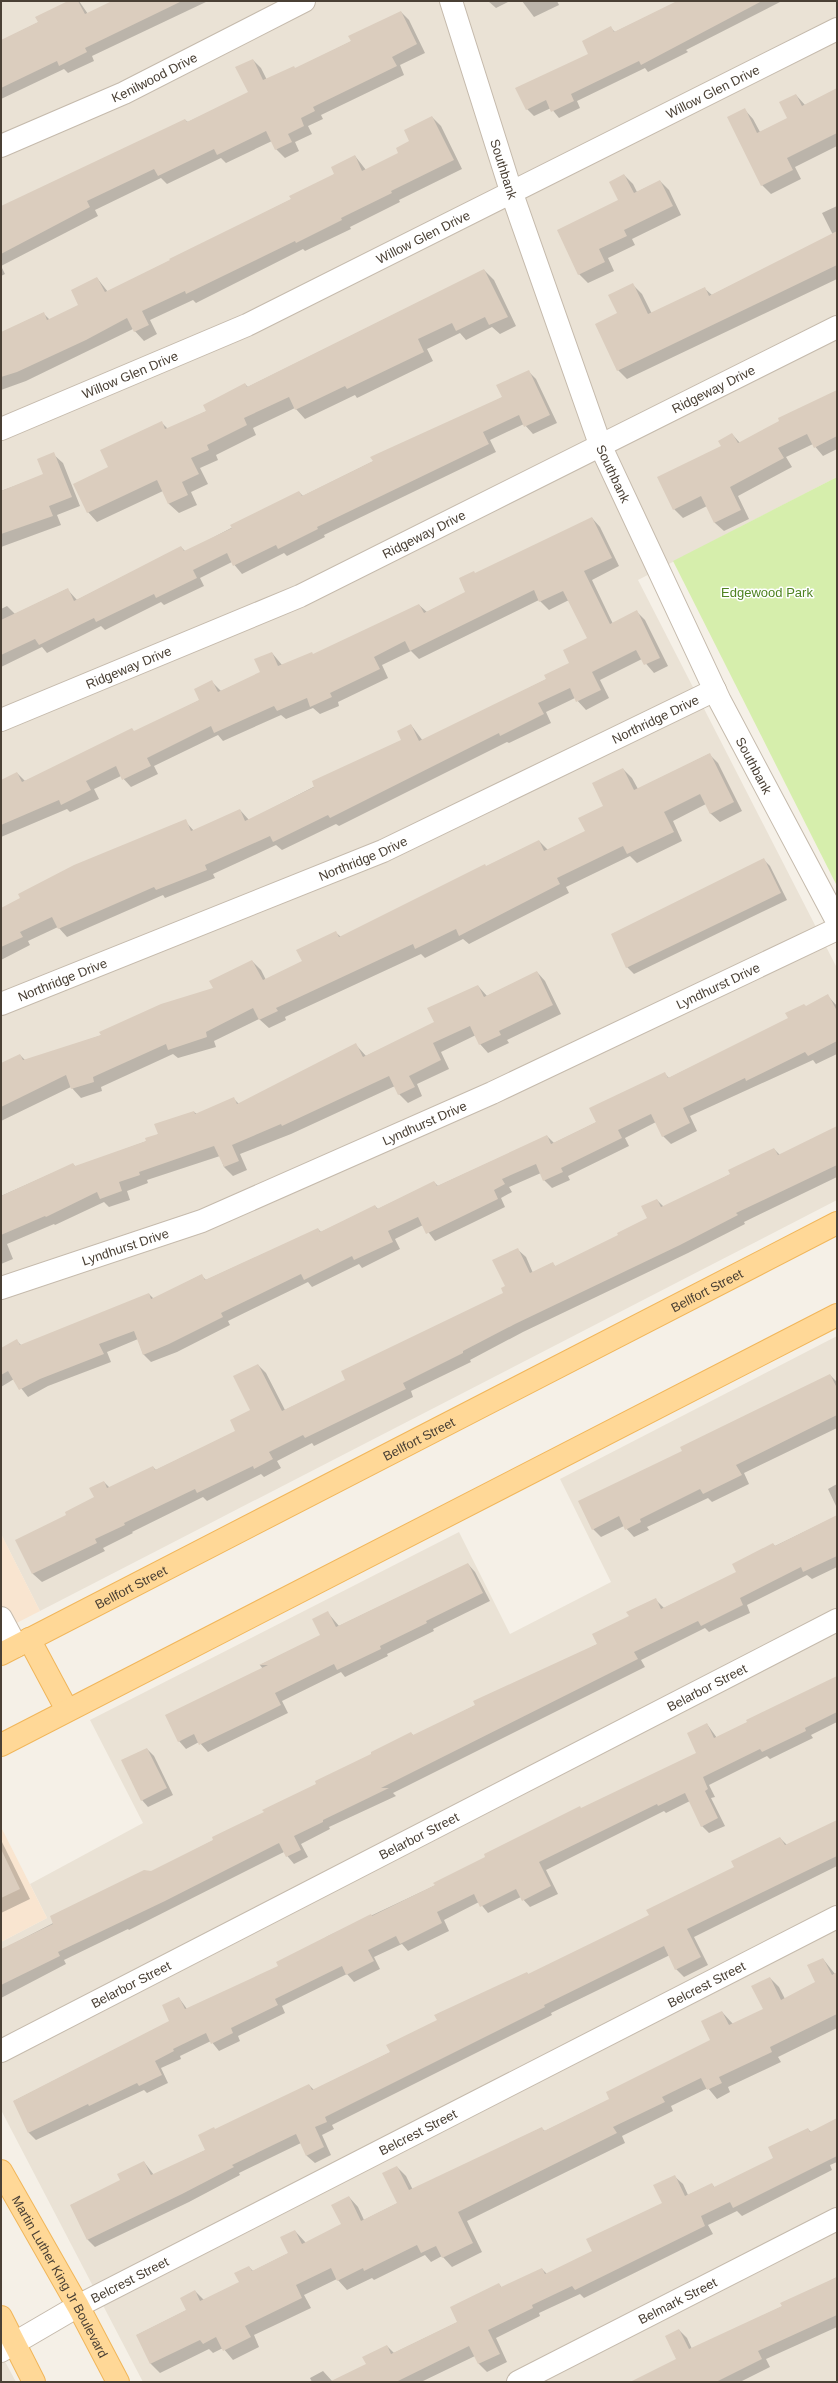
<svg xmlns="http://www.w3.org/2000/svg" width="838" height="2383" viewBox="0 0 838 2383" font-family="Arial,sans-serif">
<rect width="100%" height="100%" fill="#f5f0e7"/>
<!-- residential -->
<g fill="#eae2d5">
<polygon points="1,1 837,1 837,477 638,580 837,968 837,1200 40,1611 1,1534"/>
<polygon points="837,1336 837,2382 143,2382 1,2110 1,1942 47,1918 30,1884 143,1823 90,1720 459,1532 510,1634 611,1582 560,1479"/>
<polygon points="1,2354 16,2382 1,2382"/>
</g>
<!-- commercial -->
<g fill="#f9e5d0">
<polygon points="1,1534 40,1611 1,1631"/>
<polygon points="1,1827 47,1918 1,1942"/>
</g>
<!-- green -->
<polygon fill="#d6eeac" points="837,477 837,886 673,561"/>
<!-- shadow -->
<g fill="#0003">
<polygon points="70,1 79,1 88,14 115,1 208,1 92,56 94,61 68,73 64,69 1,99 1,41 39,22"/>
<polygon points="488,1 510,1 496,8"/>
<polygon points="522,1 557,1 559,5 534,17"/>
<polygon points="679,1 782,1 686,50 688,52 648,72 645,68 577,101 580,108 559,118 551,108 534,116 527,109 589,54 611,28 615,32"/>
<polygon points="401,12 409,20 425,53 400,65 404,75 321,115 323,119 308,126 312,134 295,142 299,151 285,158 276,149 272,141 226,163 221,158 167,184 161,178 95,210 98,216 1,266 5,274 1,276 1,207 185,120 188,122 249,93 253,60 261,68 267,80 295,69 352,41"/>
<polygon points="837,90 837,146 795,167 801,179 771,194 762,185 745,110 753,119 760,132 789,119 796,95 805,105"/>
<polygon points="432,117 441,126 462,169 399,200 400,202 350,227 351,229 305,251 303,249 196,303 193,300 150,320 157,334 144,341 133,329 26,381 1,390 1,333 43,313 50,320 80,305 97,278 108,292 292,199 335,174 355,156 366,170 400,154"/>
<polygon points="624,175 633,184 637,192 660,181 669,190 681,215 632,239 635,245 608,258 614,271 588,283 579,274 619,200"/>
<polygon points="837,206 837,279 627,379 618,370 618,314 633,285 642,294 652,314 704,288 712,295 833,235 822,213"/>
<polygon points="484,270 494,280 516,326 500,334 492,327 466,340 460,333 427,349 433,361 357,398 355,395 305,419 295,408 253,428 256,435 216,455 218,460 200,468 208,484 191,492 197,505 179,513 169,504 163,491 97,522 88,512 110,467 161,422 168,429 207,411 245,384 248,387"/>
<polygon points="528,371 536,379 557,423 533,434 524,424 490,440 496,452 324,535 325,537 287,556 284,553 242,574 232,562 200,578 204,586 164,605 161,602 105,630 101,626 47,653 42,647 1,667 1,609 7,606 15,614 67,589 77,600 181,547 186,552 299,492 303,496 503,397"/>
<polygon points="837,391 837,449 823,456 813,444 786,457 792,467 738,496 749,519 724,531 715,523 707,506 683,518 674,509 732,434 740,443"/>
<polygon points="53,454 63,463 80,506 57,515 61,525 1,547 1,491 44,475"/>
<polygon points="592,518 600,527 619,566 592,580 613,624 637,612 645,620 668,666 654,673 642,659 600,680 609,698 586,710 575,698 546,712 551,723 509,743 507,742 339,826 336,824 282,850 276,845 213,874 215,878 165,898 163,895 67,937 58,927 28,941 30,945 1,960 1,909 185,821 194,831 240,810 249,820 403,741 411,725 423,741 547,679 570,663 589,638 569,600 549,610 539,600 419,659 411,651 382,665 388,678 338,702 339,706 320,714 313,708 286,719 281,715 223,741 218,735 154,766 158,774 131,787 121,776 94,789 99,799 70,812 67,809 1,837 1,794 17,773 25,781 135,732 200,700 212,682 221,691 261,673 272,653 282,665 314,655 419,605 427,612 467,593 475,574"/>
<polygon points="709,754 718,763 742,811 720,822 710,813 706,804 673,821 682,841 637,863 630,856 566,887 569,893 469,944 463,939 425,958 421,954 285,1017 286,1020 269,1028 259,1019 214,1041 216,1047 178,1058 173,1054 101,1087 102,1091 81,1098 71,1087 1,1121 1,1064 20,1055 26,1061 102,1035 214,989 252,961 261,970 266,980 303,962 335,932 341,937 539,841 548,850 586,832 604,806 623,769 632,778 638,789"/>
<polygon points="763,859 770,866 787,900 634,974 627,967"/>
<polygon points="537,972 545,981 561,1014 507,1040 509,1043 488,1053 480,1044 476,1035 441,1052 449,1069 417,1084 422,1096 408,1103 399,1094 395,1086 291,1134 240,1154 247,1170 233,1176 224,1167 220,1156 147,1180 148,1183 127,1191 130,1200 109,1207 104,1202 55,1225 54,1224 7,1244 13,1259 1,1264 1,1196 73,1164 76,1167 147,1141 194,1112 197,1114 234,1099 239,1104 356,1045 366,1056 436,1023 478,986 487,996"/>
<polygon points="828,996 837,1006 837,1054 816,1064 813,1060 690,1116 697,1131 671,1144 663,1136 656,1122 625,1138 629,1146 568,1176 570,1180 552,1188 544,1180 541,1173 509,1187 512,1192 501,1198 505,1207 435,1241 423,1225 395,1239 400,1249 362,1268 359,1264 312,1287 308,1282 228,1321 230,1325 177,1352 151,1362 143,1354 138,1339 107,1352 111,1362 48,1386 28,1397 14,1379 1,1387 1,1350 17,1341 22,1346 149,1294 154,1299 201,1275 206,1280 318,1229 321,1232 375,1206 378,1209 434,1182 438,1186 547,1136 554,1143 597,1122 665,1074 669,1078 789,1019"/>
<polygon points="837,1132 837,1177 744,1222 745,1224 688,1253 523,1332 470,1360 471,1362 411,1391 413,1397 314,1446 312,1443 277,1461 281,1468 264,1477 261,1474 207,1501 203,1497 132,1532 133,1533 103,1548 105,1551 42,1582 33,1574 17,1540 68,1515 95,1498 104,1482 110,1488 153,1467 156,1470 237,1431 252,1410 258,1365 266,1373 285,1410 347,1380 505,1294 517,1249 526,1257 533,1273 552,1263 556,1267 619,1236 648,1219 657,1200 664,1207 731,1174 774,1149 780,1155"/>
<polygon points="830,1375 837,1382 837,1428 744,1473 749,1484 712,1502 708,1498 647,1527 649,1530 634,1537 624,1526 601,1537 593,1529 683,1451"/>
<polygon points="837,1484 837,1508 828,1489"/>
<polygon points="837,1516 837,1567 812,1579 807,1575 747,1605 750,1613 709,1632 705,1628 641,1660 645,1667 393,1793 396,1796 329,1827 330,1829 301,1844 308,1857 294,1864 284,1852 129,1930 128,1929 64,1960 66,1964 1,1998 1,1950 214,1840 411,1733 414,1736 598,1644 630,1617 655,1599 664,1608 738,1573 773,1544 775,1546"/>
<polygon points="468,1564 475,1572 490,1601 433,1629 434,1631 387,1654 388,1656 345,1677 341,1672 282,1701 288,1713 208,1752 199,1742 186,1749 179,1741 263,1669 260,1665 321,1636 328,1613 339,1626"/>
<polygon points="837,1677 837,1722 811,1735 813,1738 770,1759 767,1756 709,1785 715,1797 711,1798 725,1826 709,1833 702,1826 690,1801 666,1813 664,1811 546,1870 558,1894 530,1907 521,1897 488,1913 479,1902 444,1920 449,1931 408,1951 402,1944 374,1957 380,1969 354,1982 347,1974 282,2006 285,2013 238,2036 240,2041 219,2051 211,2041 180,2056 181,2059 161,2068 168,2083 147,2093 144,2090 36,2140 29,2133 14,2101 171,2021 179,1998 187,2009 279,1967 328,1936 436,1885 582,1809 698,1753 707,1724 717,1738"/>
<polygon points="147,1749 154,1756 173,1795 148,1807 142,1800"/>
<polygon points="837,1821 837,1866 694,1937 708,1965 684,1977 676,1969 670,1955 551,2013 552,2015 332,2125 334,2129 322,2135 331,2155 315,2163 307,2156 301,2143 239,2173 240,2175 189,2202 95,2247 88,2240 71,2205 121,2181 144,2162 154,2175 206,2150 216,2130 309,2085 314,2090 391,2052 438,2021 527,1973 529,1975 650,1916 735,1868 780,1838 787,1845"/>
<polygon points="1,1840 30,1899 1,1913"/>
<polygon points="823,1959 835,1974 837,1974 837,2028 778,2057 781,2062 728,2087 730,2092 717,2099 708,2088 671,2106 673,2111 622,2136 625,2143 467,2221 482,2252 452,2267 442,2256 431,2262 425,2255 374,2280 372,2278 347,2290 337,2279 304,2295 311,2308 254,2335 259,2347 233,2360 223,2348 213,2353 209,2349 160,2373 151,2364 137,2335 187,2310 195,2291 204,2300 240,2283 249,2267 253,2271 289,2253 295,2231 306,2243 342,2225 349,2197 358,2207 364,2220 398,2203 397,2167 406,2176 413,2190 541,2128 545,2131 611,2099 712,2040 722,2012 733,2024 764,2010 770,1978 779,1987 785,1999 817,1983"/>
<polygon points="837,2120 837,2162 830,2165 832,2170 742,2216 737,2211 708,2225 713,2234 584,2298 580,2294 539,2313 540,2316 496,2338 507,2362 487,2372 479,2364 475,2356 421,2382 312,2382 310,2378 323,2371 333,2382 367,2365 387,2346 394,2353 458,2322 499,2284 502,2288 542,2269 547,2274 593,2252 663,2203 674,2176 683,2184 688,2195 712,2184 715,2188 774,2159 808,2129 811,2132"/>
<polygon points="837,2277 837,2327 766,2359 770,2367 740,2382 632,2382 677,2360 679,2330 687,2338 692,2349 783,2306"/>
</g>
<!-- building -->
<g fill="#dbcdbe">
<polygon points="68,1 78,1 85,14 112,1 182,1 85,48 87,52 59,66 57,61 1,88 1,40 38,22 35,17"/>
<polygon points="677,1 762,1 641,65 639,61 571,94 574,101 551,112 546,100 526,110 515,88 588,54 582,41 611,26 614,32"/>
<polygon points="401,11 417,44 392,57 397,66 313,107 315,111 301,118 304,126 288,134 292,142 275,150 266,131 217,155 214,149 158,176 154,169 87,201 90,207 1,254 1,206 185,119 187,122 248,92 235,67 253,59 263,80 294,66 295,68 351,41 348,36"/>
<polygon points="837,88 837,133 787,158 793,170 761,186 727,117 745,108 757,133 787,118 779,102 796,94 802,106"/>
<polygon points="432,116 454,160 391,191 392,193 341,218 342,220 296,243 295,241 186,294 185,291 142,311 149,325 134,332 127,318 86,340 17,372 1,377 1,332 44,312 47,320 78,305 71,290 97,277 105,292 170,260 169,259 291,199 289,196 334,174 331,167 355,155 362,171 398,153 396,148 409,141 404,130"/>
<polygon points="624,174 634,193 660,180 673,206 624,230 627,236 599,249 605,262 578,275 557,230 618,200 609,182"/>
<polygon points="837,231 837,265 617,371 595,324 617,313 608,295 633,283 648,314 705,287 709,296"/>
<polygon points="484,269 508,317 489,325 485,317 456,331 452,323 418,339 424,352 347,389 345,386 295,410 289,397 244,418 247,425 207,445 209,450 191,458 199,474 182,482 188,495 168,504 157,480 87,513 73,484 108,467 100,450 162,421 165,429 206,411 203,405 245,383 247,387"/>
<polygon points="529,370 550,415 524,427 519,415 483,432 489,444 317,527 318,529 278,549 276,545 233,566 227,553 193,570 197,578 156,598 154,594 96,622 94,618 39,645 35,639 1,655 1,620 68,588 74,601 181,546 184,551 232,528 230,525 299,491 302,496 373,461 370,457 502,397 496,385"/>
<polygon points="837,390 837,436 814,448 807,434 778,448 784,458 730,487 741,510 714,523 701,496 673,510 657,477 721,446 718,441 732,433 738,443 779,421 778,418"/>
<polygon points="54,452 72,497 49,506 53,516 1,534 1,491 43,474 37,459"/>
<polygon points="592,517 612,558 584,571 610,624 637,610 660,658 644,665 636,650 592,672 601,690 576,702 570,688 538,703 544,714 500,736 499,733 330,818 328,815 273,842 270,836 205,865 207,870 156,890 154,887 58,929 52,917 20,932 23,937 1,947 1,908 20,898 18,894 74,865 186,819 191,831 240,809 245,821 314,787 312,781 401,740 397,731 411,724 419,741 546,679 544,675 569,663 563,650 587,638 563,591 539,602 534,590 410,651 405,641 374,657 380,669 330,693 332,697 310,707 307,698 277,711 274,706 214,733 211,726 147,758 151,766 122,780 116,766 86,781 91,790 61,805 59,800 1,825 1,780 17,772 22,782 132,728 134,731 199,700 194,689 212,680 218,692 260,672 254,659 272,652 278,666 312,652 313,654 419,604 424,613 465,592 459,578 474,571 475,573"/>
<polygon points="710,753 734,802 710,814 700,794 664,812 674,832 627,854 623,846 557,878 560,884 459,936 456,929 415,949 413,944 276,1008 278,1011 259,1020 253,1008 206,1032 207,1037 168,1050 166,1044 93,1077 94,1082 71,1089 66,1075 1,1107 1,1063 20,1054 23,1060 101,1035 99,1032 161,1004 213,988 209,981 252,960 263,980 302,961 296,950 336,931 339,937 485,864 486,866 539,840 544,851 585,831 578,818 603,806 592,783 623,768 634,790"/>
<polygon points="764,858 781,893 626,968 611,934"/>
<polygon points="537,971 553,1005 499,1031 501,1035 479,1045 470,1026 433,1043 441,1060 409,1076 415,1087 398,1095 389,1076 282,1126 281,1124 232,1145 239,1161 224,1167 214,1146 139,1172 140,1175 119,1182 122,1191 100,1199 97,1192 46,1217 45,1216 1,1235 1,1196 73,1163 75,1166 146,1141 145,1138 158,1134 154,1124 194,1111 195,1114 234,1097 237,1104 356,1043 363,1057 434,1022 427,1008 478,985 484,997"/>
<polygon points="828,994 837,1011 837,1041 808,1056 805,1052 746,1081 745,1078 683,1108 690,1123 662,1137 651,1114 618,1130 622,1138 561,1168 563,1172 543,1181 536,1164 502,1179 505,1184 494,1190 498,1199 426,1234 418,1217 388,1231 393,1242 354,1260 352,1256 304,1280 301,1274 221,1313 223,1317 169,1344 143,1355 134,1331 99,1344 104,1354 40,1379 19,1390 8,1371 1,1375 1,1348 17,1339 20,1345 149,1293 151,1299 202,1274 205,1280 318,1228 320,1232 375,1205 377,1209 434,1181 437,1186 547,1135 551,1144 596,1122 589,1108 665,1072 668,1078 788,1018 785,1013 804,1004 806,1006"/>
<polygon points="837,1126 837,1165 736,1213 738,1215 680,1245 515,1324 463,1351 463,1353 403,1383 406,1389 305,1438 303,1435 269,1452 273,1459 254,1469 253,1466 197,1493 195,1489 124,1523 125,1525 95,1539 97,1543 32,1574 15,1540 66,1515 65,1512 94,1497 89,1488 104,1481 107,1488 153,1466 155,1470 235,1431 230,1420 250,1410 233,1376 258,1364 282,1411 345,1380 341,1371 503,1293 501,1288 505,1286 492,1260 518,1248 530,1273 553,1262 555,1266 618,1235 617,1233 647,1218 641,1206 657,1199 661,1207 730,1174 728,1170 774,1148 778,1155"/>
<polygon points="830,1374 837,1388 837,1415 736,1465 742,1475 703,1494 700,1489 640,1519 641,1522 625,1530 619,1516 592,1530 578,1501 682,1451 680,1447"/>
<polygon points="837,1515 837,1556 803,1572 801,1567 740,1598 743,1605 701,1626 698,1621 634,1652 638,1659 381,1788 389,1788 323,1820 323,1822 294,1836 301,1850 286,1857 279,1843 165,1901 58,1952 60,1956 1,1985 1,1949 53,1924 50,1916 144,1870 151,1871 213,1840 212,1837 264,1812 262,1810 316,1784 315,1781 371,1754 371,1752 411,1732 413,1735 475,1705 473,1701 597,1644 592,1634 629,1616 626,1612 656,1598 661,1609 736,1572 732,1564 773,1543 775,1546"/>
<polygon points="468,1563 483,1593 426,1621 427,1623 380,1646 381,1649 337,1670 334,1664 275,1693 281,1705 255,1718 199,1745 194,1734 178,1742 165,1715 268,1665 259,1665 320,1635 312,1619 328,1611 336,1627"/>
<polygon points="837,1676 837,1712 805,1728 806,1731 762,1752 760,1749 703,1777 708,1789 705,1791 718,1818 701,1827 685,1793 658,1806 657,1804 539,1862 551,1886 522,1901 516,1889 480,1907 474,1894 437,1912 442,1923 400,1944 396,1936 368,1950 374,1961 346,1975 342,1966 275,1999 278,2005 231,2028 233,2033 211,2044 206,2033 173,2049 174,2051 155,2061 162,2075 139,2086 137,2083 89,2106 88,2104 28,2133 13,2101 169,2021 162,2005 179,1997 185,2009 278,1966 276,1962 371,1914 372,1916 435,1885 433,1883 485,1857 484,1854 580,1806 581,1808 696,1753 687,1733 707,1723 714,1738 747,1722 746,1720"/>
<polygon points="147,1748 167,1788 141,1801 121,1760"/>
<polygon points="837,1820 837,1856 687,1929 701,1957 675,1970 664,1946 544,2005 545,2007 325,2117 327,2122 315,2127 324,2147 306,2156 296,2134 232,2165 234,2167 182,2194 87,2240 70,2205 120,2180 117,2174 144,2161 151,2175 205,2150 198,2135 214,2127 215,2129 309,2084 312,2090 390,2052 386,2045 437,2020 434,2015 527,1972 528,1974 649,1915 646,1910 734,1867 731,1861 780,1837 785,1845"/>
<polygon points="1,1849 20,1889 1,1898"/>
<polygon points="823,1958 832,1975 837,1972 837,2014 770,2047 772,2052 719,2077 722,2083 707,2090 701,2078 662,2097 665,2102 613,2127 617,2133 458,2212 473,2243 442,2258 436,2246 421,2253 417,2245 364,2271 363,2268 337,2281 331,2268 296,2285 302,2298 245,2326 251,2337 223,2351 216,2337 203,2344 200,2340 150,2364 136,2335 186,2310 180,2298 195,2290 200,2301 239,2282 234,2273 249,2266 252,2271 288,2253 280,2237 295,2230 302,2244 341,2224 331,2205 349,2196 361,2221 397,2203 382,2173 397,2166 409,2190 542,2127 544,2131 609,2099 606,2092 710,2040 701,2021 722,2011 729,2025 763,2009 751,1986 770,1977 781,2000 815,1982 807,1965"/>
<polygon points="837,2118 837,2156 733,2208 730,2202 701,2216 705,2226 575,2290 572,2286 532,2305 533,2308 488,2330 500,2354 478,2364 469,2346 396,2382 329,2382 366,2364 362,2357 387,2345 391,2354 457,2322 450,2307 499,2283 501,2287 542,2268 545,2274 592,2251 586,2239 662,2203 653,2185 675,2175 685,2196 712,2183 714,2187 773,2158 768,2147 808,2128 810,2132"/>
<polygon points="837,2277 837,2315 758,2351 762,2359 716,2382 630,2382 676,2359 665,2336 679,2329 689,2349 782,2306 780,2303"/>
</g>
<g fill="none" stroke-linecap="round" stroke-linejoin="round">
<defs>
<g id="minor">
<path id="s1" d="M451 1 511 191 601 447 720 701 837 921"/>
<path id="s2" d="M1 146 124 93 304 1"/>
<path id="s3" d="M1 429 247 325 837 29"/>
<path id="s4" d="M1 720 300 596 837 327"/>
<path id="s5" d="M1 1004 383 851 715 690"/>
<path id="s6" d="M1 1288 202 1221 492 1093 837 929"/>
<polyline points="1,1618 16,1646"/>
<path id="s7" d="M1 2051 837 1620"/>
<path id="s8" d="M1 2351 78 2306 837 1917"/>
<path id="s9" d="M518 2382 837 2219"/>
</g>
<g id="major">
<polyline points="29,1639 67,1710"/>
<path id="s10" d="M1 1654 837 1223"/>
<polyline points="1,1745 837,1315"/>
<path id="s11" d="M1 2171 78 2306 118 2382"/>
<polyline points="1,2317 34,2382"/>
</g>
</defs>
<!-- minor casing -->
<use href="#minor" stroke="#c5baac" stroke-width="24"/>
<!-- major casing -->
<use href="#major" stroke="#f1b65a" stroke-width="24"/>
<!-- minor -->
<use href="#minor" stroke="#fff" stroke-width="22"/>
<!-- major -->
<use href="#major" stroke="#ffd897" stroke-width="22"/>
</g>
<g text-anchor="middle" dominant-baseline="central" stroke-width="3" stroke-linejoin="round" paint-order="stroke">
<!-- street labels -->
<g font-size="13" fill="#4a4035" stroke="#fff">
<text stroke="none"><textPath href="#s2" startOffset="168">Kenilwood Drive</textPath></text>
<text stroke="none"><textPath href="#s3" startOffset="788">Willow Glen Drive</textPath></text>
<text stroke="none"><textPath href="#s1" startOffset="176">Southbank</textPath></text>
<text stroke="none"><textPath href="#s3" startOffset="464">Willow Glen Drive</textPath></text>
<text stroke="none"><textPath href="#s3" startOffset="140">Willow Glen Drive</textPath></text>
<text stroke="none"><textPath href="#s4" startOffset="786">Ridgeway Drive</textPath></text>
<text stroke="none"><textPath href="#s1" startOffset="500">Southbank</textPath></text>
<text stroke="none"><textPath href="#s4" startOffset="462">Ridgeway Drive</textPath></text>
<text stroke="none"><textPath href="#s4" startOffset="138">Ridgeway Drive</textPath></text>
<text stroke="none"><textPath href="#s5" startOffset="714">Northridge Drive</textPath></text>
<text stroke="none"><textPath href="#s1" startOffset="824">Southbank</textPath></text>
<text stroke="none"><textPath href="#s5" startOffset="390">Northridge Drive</textPath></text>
<text stroke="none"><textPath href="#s5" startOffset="66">Northridge Drive</textPath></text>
<text stroke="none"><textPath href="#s6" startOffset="779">Lyndhurst Drive</textPath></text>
<text stroke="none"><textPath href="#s6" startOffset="455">Lyndhurst Drive</textPath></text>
<text stroke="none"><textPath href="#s6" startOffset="131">Lyndhurst Drive</textPath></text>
<text stroke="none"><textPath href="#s10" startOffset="794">Bellfort Street</textPath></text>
<text stroke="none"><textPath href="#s10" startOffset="470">Bellfort Street</textPath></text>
<text stroke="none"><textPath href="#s10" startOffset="146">Bellfort Street</textPath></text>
<text stroke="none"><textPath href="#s7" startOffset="794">Belarbor Street</textPath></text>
<text stroke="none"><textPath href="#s7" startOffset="470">Belarbor Street</textPath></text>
<text stroke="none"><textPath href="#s7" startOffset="146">Belarbor Street</textPath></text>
<text stroke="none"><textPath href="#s8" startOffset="795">Belcrest Street</textPath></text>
<text stroke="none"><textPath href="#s8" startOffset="471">Belcrest Street</textPath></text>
<text stroke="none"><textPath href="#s11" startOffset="121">Martin Luther King Jr Boulevard</textPath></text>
<text stroke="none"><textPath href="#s8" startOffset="147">Belcrest Street</textPath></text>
<text stroke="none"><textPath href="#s9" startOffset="179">Belmark Street</textPath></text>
</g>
<!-- park labels -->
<g font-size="13" fill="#4f8321" stroke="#fff">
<text x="767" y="592">Edgewood Park</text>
</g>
</g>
<!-- border -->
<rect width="838" height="2383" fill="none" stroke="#4a4035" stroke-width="4"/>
</svg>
